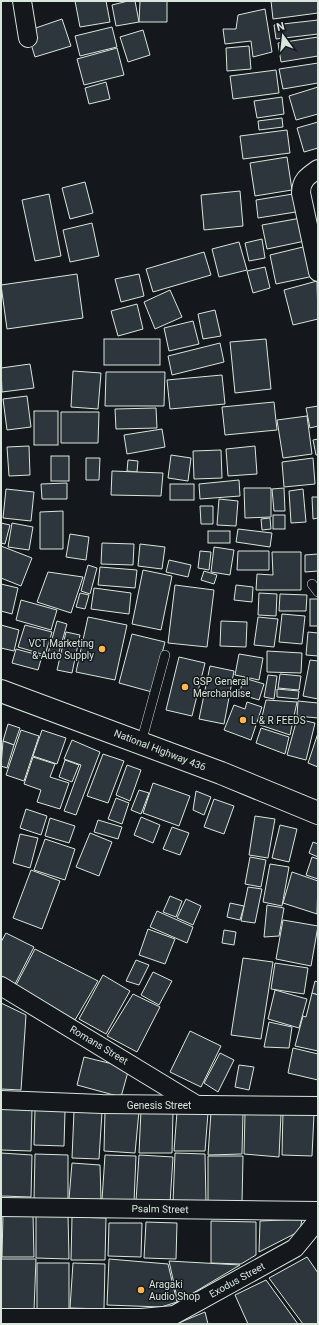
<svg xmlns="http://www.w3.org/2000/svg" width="319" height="1325" viewBox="0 0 319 1325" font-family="Roboto,sans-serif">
<rect width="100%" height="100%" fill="#14181c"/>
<!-- building -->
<g fill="#2c363c" stroke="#d8e6dc">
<polygon points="75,1 106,1 110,22 80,27"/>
<polygon points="128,1 135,1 139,22 116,26 112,5"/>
<polygon points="140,1 167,1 167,22 139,22"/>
<polygon points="271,1 318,1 318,13 273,19"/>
<polygon points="265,9 272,52 253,57 251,41 225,44 223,29 236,29 238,15"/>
<polygon points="62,19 71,46 35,57 27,31"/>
<polygon points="318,20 318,34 276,39 274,25"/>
<polygon points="112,27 117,47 80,56 75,36"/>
<polygon points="143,30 150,55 128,62 120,37"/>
<polygon points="318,37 318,56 281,62 278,43"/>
<polygon points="249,46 251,69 227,71 226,48"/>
<polygon points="117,48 124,75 84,85 77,59"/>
<polygon points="318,63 318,83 283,89 279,69"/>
<polygon points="276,70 279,93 233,99 230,76"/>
<polygon points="106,82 110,99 89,104 85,88"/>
<polygon points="318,87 318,114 296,120 289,96"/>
<polygon points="282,97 284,114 257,118 254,101"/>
<polygon points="282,118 283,127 259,130 258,121"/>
<polygon points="318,122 318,148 304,152 297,128"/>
<polygon points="287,130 290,153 243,159 240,136"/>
<polygon points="287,157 292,190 255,196 250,163"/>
<polygon points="85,182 93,213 70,219 62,188"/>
<polygon points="240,191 243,226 204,230 201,195"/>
<polygon points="299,193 302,211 258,218 256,200"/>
<polygon points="49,194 61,256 35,261 22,200"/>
<polygon points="301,218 305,241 267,249 262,225"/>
<polygon points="92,223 99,256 70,262 63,230"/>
<polygon points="262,239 265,258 249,261 245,243"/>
<polygon points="239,242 247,270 219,277 212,249"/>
<polygon points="307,246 314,276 276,284 270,255"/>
<polygon points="204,252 211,275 153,292 146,269"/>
<polygon points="265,267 270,288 253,293 247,271"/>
<polygon points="77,274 83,318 7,329 1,285"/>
<polygon points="139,274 144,296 121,302 115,279"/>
<polygon points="317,281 318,319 293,325 284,290"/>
<polygon points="170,290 182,317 155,329 144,302"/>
<polygon points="137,304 143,329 118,336 111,311"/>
<polygon points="215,310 221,336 203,339 198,314"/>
<polygon points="193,321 199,344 169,351 164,328"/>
<rect x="104" y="339" width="56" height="26"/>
<polygon points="266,339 271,389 235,393 230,342"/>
<polygon points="220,343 224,362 172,375 168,356"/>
<polygon points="30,364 34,388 2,392 1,368"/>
<polygon points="73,371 101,373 98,409 71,407"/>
<polygon points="106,372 165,372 164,406 105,406"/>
<polygon points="222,375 225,404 170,409 167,380"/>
<polygon points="27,396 31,427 7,430 3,399"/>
<polygon points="274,402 277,430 225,435 222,407"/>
<polygon points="318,406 318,426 310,428 306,408"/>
<polygon points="156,408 157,428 116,429 115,409"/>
<rect x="34" y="411" width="24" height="34"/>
<polygon points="61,412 99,412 98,443 61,443"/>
<polygon points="307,416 312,454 283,458 277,420"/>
<polygon points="162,429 165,447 127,454 124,435"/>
<polygon points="318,439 318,455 316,455 313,440"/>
<polygon points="29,446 30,475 9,476 7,447"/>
<polygon points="255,446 257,474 228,476 226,449"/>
<polygon points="221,450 222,478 194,479 193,451"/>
<polygon points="171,455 191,458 188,481 168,478"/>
<rect x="51" y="456" width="18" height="25"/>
<polygon points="86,458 100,458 99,480 86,480"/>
<polygon points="313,458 315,484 284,487 282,462"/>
<polygon points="128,460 138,461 137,472 127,471"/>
<polygon points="112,471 163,473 161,496 111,495"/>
<polygon points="239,480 240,496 200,499 199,484"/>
<polygon points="67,483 67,499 42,499 41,484"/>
<rect x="170" y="484" width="24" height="16"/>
<polygon points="244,488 271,488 271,517 245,518"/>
<polygon points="284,488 285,511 274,511 272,489"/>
<polygon points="6,489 34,492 31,521 3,518"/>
<polygon points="303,489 306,522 291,523 289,491"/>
<polygon points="312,497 318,497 318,518 313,519"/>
<polygon points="219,499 238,501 236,526 217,525"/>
<polygon points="200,506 213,506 213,524 201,524"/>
<polygon points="63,511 63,549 40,549 40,512"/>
<rect x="273" y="515" width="12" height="14"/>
<polygon points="270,518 271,529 262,530 261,519"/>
<polygon points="1,523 10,525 5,544 1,543"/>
<polygon points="12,523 33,527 29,550 8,547"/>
<polygon points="238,529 272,533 270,547 236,542"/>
<rect x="208" y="531" width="22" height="12"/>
<polygon points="70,534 89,537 86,560 66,557"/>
<polygon points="102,543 134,544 133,565 101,564"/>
<polygon points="140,544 165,547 162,569 138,566"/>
<polygon points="1,546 32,558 21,586 1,578"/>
<polygon points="214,547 234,550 230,575 211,572"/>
<polygon points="200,551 211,552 209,570 198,568"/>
<polygon points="238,551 269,551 269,570 237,570"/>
<polygon points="272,552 301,552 301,590 256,590 257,574 273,575"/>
<polygon points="318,554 318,571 305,572 305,555"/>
<polygon points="169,560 191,565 188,577 166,572"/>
<polygon points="88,565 97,568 90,594 81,591"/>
<polygon points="100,567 137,570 135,588 98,585"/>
<polygon points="143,570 172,576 161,630 132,624"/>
<polygon points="204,571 217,575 214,584 201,580"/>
<polygon points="48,572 83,577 71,613 37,602"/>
<polygon points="1,584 18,588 12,614 1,611"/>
<polygon points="175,585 214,590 207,647 168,643"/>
<polygon points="236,585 253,587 252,602 234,600"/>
<polygon points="94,588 131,593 129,614 91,609"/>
<polygon points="80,593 89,595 85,609 76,607"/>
<polygon points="259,593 277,594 276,616 258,615"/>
<polygon points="280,594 307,595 306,611 279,611"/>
<rect x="310" y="599" width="8" height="27"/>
<polygon points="21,600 57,610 51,630 16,620"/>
<polygon points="282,614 305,616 302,644 279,642"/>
<polygon points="88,617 127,625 115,680 76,672"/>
<polygon points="258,617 278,619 274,647 254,645"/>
<polygon points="57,621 67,624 57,659 47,657"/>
<polygon points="221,621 247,622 246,647 220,646"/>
<polygon points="1,625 19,630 14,651 1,648"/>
<polygon points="25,625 52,632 45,655 18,647"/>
<polygon points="66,632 80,635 72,673 57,670"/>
<polygon points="308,632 318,633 318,656 306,655"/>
<polygon points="132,634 165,642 152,692 119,683"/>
<polygon points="16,649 42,656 38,670 12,663"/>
<polygon points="267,651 302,653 301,673 267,672"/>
<polygon points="239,654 263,658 259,680 235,675"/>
<polygon points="179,657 205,663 192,716 166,710"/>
<polygon points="310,660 318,661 318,699 303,696"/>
<polygon points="210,666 234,671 224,724 199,719"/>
<polygon points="280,674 301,676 299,690 278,688"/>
<polygon points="268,675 277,676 274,699 264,697"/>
<polygon points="244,678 264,684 259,700 239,694"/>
<polygon points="277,689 299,691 298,699 277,697"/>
<polygon points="266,700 297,702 290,735 260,725"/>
<polygon points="298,701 318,703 318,718 297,716"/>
<polygon points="247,702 262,707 251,740 224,730 234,705 245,709"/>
<polygon points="297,719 315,723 306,760 287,755"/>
<polygon points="8,724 20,728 14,745 3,741"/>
<polygon points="261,728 289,737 285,754 256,743"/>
<polygon points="21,730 39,736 24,781 6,775"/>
<polygon points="42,730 66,738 57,764 33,756"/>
<polygon points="318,733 318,767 308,763"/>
<polygon points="72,740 100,752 76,815 64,811 81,765 64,759"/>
<polygon points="3,741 14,745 7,768 1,766"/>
<polygon points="103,754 124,761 108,803 87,796"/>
<polygon points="33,757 55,764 50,777 69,783 60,809 37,802 41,790 24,784"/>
<polygon points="65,760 79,765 72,782 59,777"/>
<polygon points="127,765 141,770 130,801 116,795"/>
<polygon points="153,783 190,796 179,826 143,813"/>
<polygon points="139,790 149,793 141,814 131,810"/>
<polygon points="196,791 211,797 204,815 193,810"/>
<polygon points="116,798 129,803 122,824 108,819"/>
<polygon points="214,799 234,806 224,834 204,827"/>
<polygon points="26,809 47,816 41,835 20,828"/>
<polygon points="255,816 275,819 268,858 249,855"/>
<polygon points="141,817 160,825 153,843 134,835"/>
<polygon points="50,818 75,826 69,843 45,836"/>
<polygon points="98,820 122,827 118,839 94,832"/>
<polygon points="280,825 297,829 289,862 272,858"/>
<polygon points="172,827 189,833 180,855 163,849"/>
<polygon points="90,833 112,842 99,876 76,867"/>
<polygon points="20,834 38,838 30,868 13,863"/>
<polygon points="45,839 75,849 65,880 34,870"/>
<polygon points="313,842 318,844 318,857 309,853"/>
<polygon points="250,857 266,860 261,887 245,884"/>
<polygon points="312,857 318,859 318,879 306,875"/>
<polygon points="270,864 289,867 282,906 263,902"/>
<polygon points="31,870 60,881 42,929 13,918"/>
<polygon points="292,872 318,881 317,914 283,903"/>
<polygon points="248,887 262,889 255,923 241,921"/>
<polygon points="170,896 182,901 176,917 163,912"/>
<polygon points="186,899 201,906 193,925 177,918"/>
<polygon points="230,903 244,906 240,920 227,917"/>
<polygon points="267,905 284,908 279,936 264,937"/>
<polygon points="157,911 193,927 187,943 150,927"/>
<polygon points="283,920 318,926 311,966 276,959"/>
<polygon points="148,929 175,939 165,964 139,955"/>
<polygon points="224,930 236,932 234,945 222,943"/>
<polygon points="6,933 34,947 15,984 1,977 1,942"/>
<polygon points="35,949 98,981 75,1020 15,987"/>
<polygon points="243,958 273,962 261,1039 231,1035"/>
<polygon points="136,960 149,965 139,985 126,981"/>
<polygon points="275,963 308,968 304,994 271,989"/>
<polygon points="153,972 172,981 159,1005 141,995"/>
<polygon points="103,975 130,991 106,1034 79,1019"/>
<polygon points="315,981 318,982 318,995 312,993"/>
<polygon points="275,990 307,999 299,1028 268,1019"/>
<polygon points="312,993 318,995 318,1051 295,1046 303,1016 306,1017"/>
<polygon points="133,994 160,1007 137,1052 107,1036"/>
<polygon points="1,1003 26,1015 21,1090 1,1089"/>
<polygon points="269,1022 292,1027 289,1048 264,1047"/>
<polygon points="190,1031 221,1046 201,1087 170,1072"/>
<polygon points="293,1048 318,1054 318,1080 288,1073"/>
<polygon points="220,1053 234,1060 218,1092 204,1083"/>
<polygon points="84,1057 129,1068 121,1097 77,1085"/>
<polygon points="239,1065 254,1067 249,1090 235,1087"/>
<polygon points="1,1107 32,1108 31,1151 1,1150"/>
<polygon points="35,1110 65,1111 64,1146 34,1145"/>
<polygon points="141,1110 173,1111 172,1153 139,1153"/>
<polygon points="283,1110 314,1114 312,1156 282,1155"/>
<polygon points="74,1111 102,1112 99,1159 72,1158"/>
<polygon points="105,1111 139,1111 135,1153 104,1151"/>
<polygon points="177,1112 208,1113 205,1151 174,1151"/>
<polygon points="211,1112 243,1112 242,1154 208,1155"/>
<polygon points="245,1113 281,1114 279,1157 244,1154"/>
<polygon points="1,1153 32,1155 31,1197 1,1196"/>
<polygon points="175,1153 205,1154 206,1203 173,1202"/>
<polygon points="35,1154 68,1155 68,1201 34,1199"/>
<polygon points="105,1155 136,1156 134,1202 102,1200"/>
<polygon points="139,1155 173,1157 170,1203 136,1201"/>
<polygon points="208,1156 243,1156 242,1203 208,1203"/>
<polygon points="72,1163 100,1165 101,1200 69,1199"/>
<polygon points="36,1213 68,1215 69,1259 36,1258"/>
<polygon points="3,1214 33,1214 34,1257 2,1257"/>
<polygon points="72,1217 106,1218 105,1260 71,1260"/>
<polygon points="302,1219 300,1231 259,1252 260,1221"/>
<polygon points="211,1221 256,1222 256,1255 241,1264 211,1263"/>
<polygon points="146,1222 177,1223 176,1259 144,1258"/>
<polygon points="109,1223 142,1223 141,1257 108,1256"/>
<polygon points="307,1257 318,1273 318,1324 303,1324 269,1278"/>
<polygon points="1,1259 36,1259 34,1311 1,1310"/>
<polygon points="109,1259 168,1264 177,1302 161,1307 107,1305"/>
<polygon points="169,1261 240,1265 178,1302"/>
<rect x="37" y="1263" width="32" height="48"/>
<polygon points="73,1263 105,1264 104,1309 70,1308"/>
<polygon points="266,1280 298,1324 248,1324 235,1295"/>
<polygon points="205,1312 208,1324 176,1324"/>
</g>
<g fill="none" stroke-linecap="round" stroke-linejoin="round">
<defs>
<g id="service">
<polyline points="312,584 318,592"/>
<polyline points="141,743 165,655"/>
</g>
<g id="minor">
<polyline points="22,1 28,38"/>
<path d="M318 169C308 176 301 180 301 193L318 272"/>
<polyline points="1,986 195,1104"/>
<polyline points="1,1100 102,1104 318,1106"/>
<polyline points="1,1207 318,1211"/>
<polyline points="1,1318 141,1318 174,1315 295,1248 318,1220"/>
</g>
<polyline id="primary" points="1,691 221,773 318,813"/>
</defs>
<!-- service casing -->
<use href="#service" stroke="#d8e6dc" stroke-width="10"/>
<!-- minor casing -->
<use href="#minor" stroke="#d8e6dc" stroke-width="20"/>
<!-- primary casing -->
<use href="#primary" stroke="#d8e6dc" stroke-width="24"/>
<!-- service -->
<use href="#service" stroke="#14181c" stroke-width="9"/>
<!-- minor -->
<use href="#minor" stroke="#14181c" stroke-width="18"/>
<!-- primary -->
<use href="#primary" stroke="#14181c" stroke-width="22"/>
</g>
<!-- markers -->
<g fill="#ffb74d" stroke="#14181c" stroke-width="1.5">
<circle cx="102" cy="649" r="4"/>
<circle cx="185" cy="687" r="4"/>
<circle cx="243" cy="720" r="4"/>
<circle cx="141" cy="1290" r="4"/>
</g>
<g text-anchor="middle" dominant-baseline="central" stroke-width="3" stroke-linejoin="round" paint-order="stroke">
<!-- poi labels -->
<g font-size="10" fill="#d8e6dc" stroke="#14181c" text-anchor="start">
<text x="94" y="643" text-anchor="end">VCT Marketing<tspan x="94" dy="12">&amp; Auto Supply</tspan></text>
<text x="193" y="681">GSP General<tspan x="193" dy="12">Merchandise</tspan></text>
<text x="251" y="720">L &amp; R FEEDS</text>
<text x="149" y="1284">Aragaki<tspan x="149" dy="12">Audio Shop</tspan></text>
</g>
<!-- street labels -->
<g font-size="10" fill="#d8e6dc" stroke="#14181c">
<text transform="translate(160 750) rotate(21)">National Highway 436</text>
<text transform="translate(99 1045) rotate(31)">Romans Street</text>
<text x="159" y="1105">Genesis Street</text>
<text transform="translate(160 1209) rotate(1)">Psalm Street</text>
<text transform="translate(237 1280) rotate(-29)">Exodus Street</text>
</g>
</g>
<!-- border -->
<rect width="319" height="1325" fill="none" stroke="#d8e6dc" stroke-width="4"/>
<!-- north arrow -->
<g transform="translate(283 36) rotate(345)" stroke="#14181c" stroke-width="3" paint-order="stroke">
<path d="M0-3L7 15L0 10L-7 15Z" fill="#d8e6dc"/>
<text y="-6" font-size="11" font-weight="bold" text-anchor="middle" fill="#d8e6dc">N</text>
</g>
</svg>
